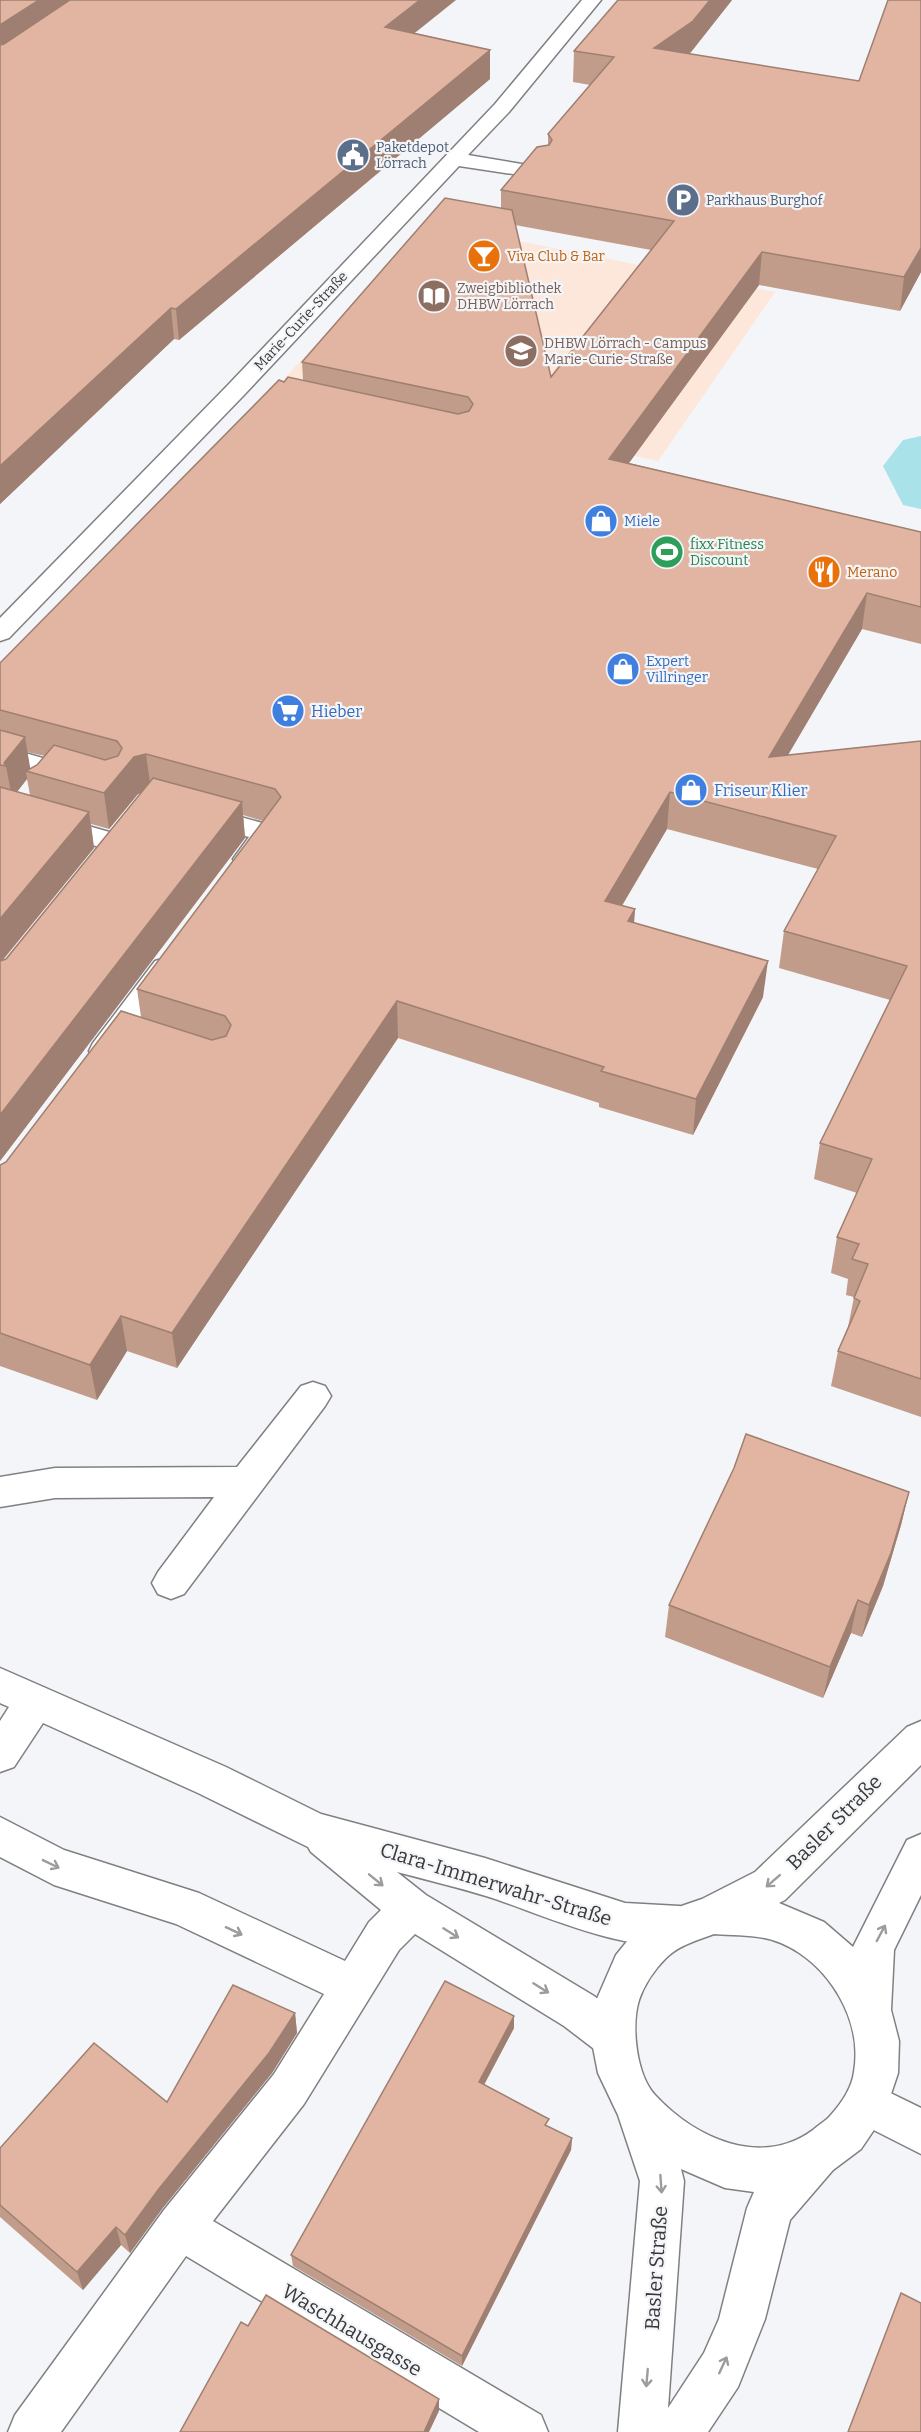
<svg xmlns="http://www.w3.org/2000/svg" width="921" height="2432" viewBox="0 0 921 2432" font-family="Bitter,serif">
<rect width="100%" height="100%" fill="#f4f5f8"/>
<!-- education -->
<polygon fill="#fde6da" points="427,223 775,292 658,461 284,379"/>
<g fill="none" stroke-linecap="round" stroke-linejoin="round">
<!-- canal -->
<polygon fill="#a9e2e9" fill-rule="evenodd" points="921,436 921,509 903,505 883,466 903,440"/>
<defs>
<g id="minor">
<polygon points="582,0 601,0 509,112 468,155 546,168 549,172 546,176 539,178 459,166 244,395 9,638 0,641 0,618 228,385 495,104"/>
<polygon points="0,746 89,771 93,777 89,783 79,786 0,763"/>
<polygon points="0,801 127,837 131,843 127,849 117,852 0,819"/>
<path d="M201 806 277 827 281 833C270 851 260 872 237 866L233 859 249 837 191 821 187 815 191 809Z"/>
<polygon points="166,958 177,961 181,968 177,975 115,1059 104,1062 93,1059 89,1051 93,1043 155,961"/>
<polygon points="313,1382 325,1386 331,1396 325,1406 184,1594 171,1599 158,1594 152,1583 158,1572 214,1497 55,1498 0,1507 0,1477 55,1468 237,1467 301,1386"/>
<path d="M0 1668 226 1767 321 1814 485 1858 625 1903 679 1906 694 1912 700 1926 694 1940C639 1961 541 1913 486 1896 457 1887 427 1880 397 1872L426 1895 594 1996 628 2022 635 2037 628 2052 613 2058 598 2052 564 2026 415 1934 399 1950 304 2104 213 2221 541 2415 548 2432H479L186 2256 61 2432H8L15 2415 164 2210 274 2074 324 1994 176 1924 54 1885 0 1857V1817L64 1850 199 1893 345 1961 369 1922 381 1910 311 1852 308 1847 198 1793 43 1723 14 1767 0 1772V1721L9 1707 0 1703Z"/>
<polygon points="866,2081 921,2108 921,2154 850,2118 844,2103 850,2088"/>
</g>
<path id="major" d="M921 1721V1765L785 1900 779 1903 824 1922 853 1947 907 1840 921 1834V1895L894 1950 891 2010 899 2041 898 2073 888 2103 882 2118 861 2149 833 2170 790 2220 765 2319 738 2387 708 2432H618L640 2181 618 2115 598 2073 591 2037 596 2001 616 1955 637 1929 664 1912 702 1899 755 1872 907 1727ZM714 1934C737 1936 760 1934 781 1943 830 1964 863 2021 854 2072 852 2088 841 2104 830 2116 826 2121 818 2125 813 2130 760 2169 694 2137 655 2095 636 2074 631 2026 639 2000 644 1985 655 1969 666 1958 679 1945 698 1940 714 1934ZM681 2169 725 2188 754 2192 747 2208 719 2319 704 2353 668 2408 684 2181Z"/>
</defs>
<!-- minor casing -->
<use href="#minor" stroke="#808083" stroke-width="3"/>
<!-- major casing -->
<use href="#major" stroke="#808083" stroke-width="3"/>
<!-- minor -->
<use href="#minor" fill="#fff" fill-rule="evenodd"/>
<!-- major -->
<use href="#major" fill="#fff" fill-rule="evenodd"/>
</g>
<!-- wall -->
<g fill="#c29c8a" fill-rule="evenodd">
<polygon points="0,0 415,33 490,50 490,79 179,340 174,339 0,504"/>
<path d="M618 0H732L691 52 688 54 921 272 900 311 759 285 629 463 921 532V644L862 629 788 755 921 741V1417L831 1386 838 1351 848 1327 854 1297 846 1295 848 1279 831 1273 837 1237 857 1193 814 1179 820 1143 890 1000 779 968 784 931 818 869 667 829 622 906 635 909 634 923 763 997 693 1135 599 1107V1103L398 1038 177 1368 127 1351 97 1400 0 1366V1165L6 1162 141 1017 137 989 263 821 243 815 245 838 0 1161V663L284 382 303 380 302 362 501 208V190L548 145V134L590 85 573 82 574 51ZM515 225 651 250 551 377ZM27 752 45 756 37 765 30 769ZM27 779 30 795 17 792ZM141 793 6 959 3 960 94 848 91 824 109 829 138 794Z"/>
<polygon points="909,1492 901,1525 883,1586 862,1637 851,1633 823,1698 665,1637 669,1605"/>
<polygon points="295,2013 297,2033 272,2073 162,2209 130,2253 121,2245 83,2290 0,2217 0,2148 167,2102"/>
<polygon points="514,2028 484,2085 548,2127 572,2138 571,2150 462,2366 293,2266 291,2255"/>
</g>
<!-- shaded-wall -->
<g fill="#9e7f71">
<polygon points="39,0 86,0 0,56 0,25"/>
<polygon points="420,0 456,0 386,56 385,27"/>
<polygon points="710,0 732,0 691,52 652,80 654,48"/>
<polygon points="490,50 490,79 179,340 176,309"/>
<polygon points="921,248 921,272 900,311 904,277"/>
<polygon points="762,252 759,285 607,493 609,459"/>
<polygon points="171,308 174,339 0,504 0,466"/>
<polygon points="867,593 862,629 765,794 769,757"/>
<polygon points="25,737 31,773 26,771 27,779 12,798 6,766 4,763"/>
<polygon points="146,754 151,790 138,794 109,829 104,793 134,757"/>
<polygon points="670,792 667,829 603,937 605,901"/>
<polygon points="242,802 245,838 0,1161 0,1115"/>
<polygon points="89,812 94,848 0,963 0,919"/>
<polygon points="635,909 632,946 628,921"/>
<polygon points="768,961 763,997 693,1135 696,1099"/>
<polygon points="397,1001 398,1038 177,1368 172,1333"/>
<polygon points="121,1316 127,1351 97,1400 90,1365"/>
<polygon points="909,1492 901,1525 883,1586 862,1637 869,1605"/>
<polygon points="858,1600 851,1633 823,1698 830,1667"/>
<polygon points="295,2013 297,2033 272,2073 162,2209 130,2253 125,2235 158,2190"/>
<polygon points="514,2016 514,2028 479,2094 479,2082"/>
<polygon points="572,2138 571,2150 462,2366 462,2356"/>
<polygon points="116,2227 121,2245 83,2290 77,2272"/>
<polygon points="439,2399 439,2411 429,2432 424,2432"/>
</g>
<!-- building -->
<g fill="#e1b5a1" stroke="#9e7f71" stroke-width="1.5">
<polygon points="0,0 39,0 0,25"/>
<polygon points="70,0 420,0 385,27 490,50 176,309 171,308 0,466 0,45 4,44"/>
<polygon points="618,0 710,0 693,21 654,48 859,81 888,0 921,0 921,248 904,277 762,252 609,459 921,532 921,607 867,593 769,757 921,741 921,1379 838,1351 860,1301 854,1298 868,1264 852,1259 859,1244 837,1237 872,1159 820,1143 907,966 784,931 836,836 670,792 605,901 635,909 628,921 768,961 696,1099 601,1071 604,1067 397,1001 172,1333 121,1316 90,1365 0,1333 0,1165 6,1162 121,1011 212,1040 226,1036 231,1025 225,1016 137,989 281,797 275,789 146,754 134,757 104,793 26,771 37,765 54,745 105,760 118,756 122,748 117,741 0,710 0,663 279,380 284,382 288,377 458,414 469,411 473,404 468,397 302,362 445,198 512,210 551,377 674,221 501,190 537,147 549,145 552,140 548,134 614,57 574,51"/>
<polygon points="0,730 25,737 4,763 6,766 0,765"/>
<polygon points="153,778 242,802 0,1115 0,961 6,959"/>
<polygon points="0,787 89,812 0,919"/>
<polygon points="746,1434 909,1492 891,1553 869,1605 858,1600 830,1667 669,1605 734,1468"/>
<polygon points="445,1981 514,2016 479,2082 549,2119 545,2125 572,2138 462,2356 291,2255"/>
<polygon points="233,1985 295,2013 269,2053 158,2190 125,2235 116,2227 77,2272 0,2205 0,2148 94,2043 167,2102"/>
<polygon points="901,2293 921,2303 921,2432 848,2432"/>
<polygon points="266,2295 439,2399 424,2432 180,2432 241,2322 248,2326"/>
</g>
<!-- one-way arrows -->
<defs><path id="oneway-shaft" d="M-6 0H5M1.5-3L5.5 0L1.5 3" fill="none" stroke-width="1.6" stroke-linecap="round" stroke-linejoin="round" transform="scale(1.5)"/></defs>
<g stroke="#9c9c9c">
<use href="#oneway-shaft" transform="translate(51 1864) rotate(26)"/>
<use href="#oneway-shaft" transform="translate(376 1880) rotate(39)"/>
<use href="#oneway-shaft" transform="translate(773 1881) rotate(139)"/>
<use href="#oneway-shaft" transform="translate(234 1931) rotate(25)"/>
<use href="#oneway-shaft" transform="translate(451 1933) rotate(32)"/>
<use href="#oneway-shaft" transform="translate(881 1933) rotate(-62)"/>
<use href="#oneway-shaft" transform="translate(541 1988) rotate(32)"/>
<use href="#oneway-shaft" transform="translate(661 2184) rotate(86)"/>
<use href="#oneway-shaft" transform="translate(723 2365) rotate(-65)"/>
<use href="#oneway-shaft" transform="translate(647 2378) rotate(95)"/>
</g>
<!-- icons -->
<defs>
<symbol id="civic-disc" viewBox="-11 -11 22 22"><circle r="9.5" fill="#5c6f8a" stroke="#f4f5f8"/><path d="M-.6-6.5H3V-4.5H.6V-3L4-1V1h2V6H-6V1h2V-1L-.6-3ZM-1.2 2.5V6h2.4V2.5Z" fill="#fff"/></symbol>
<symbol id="parking-disc" viewBox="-11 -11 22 22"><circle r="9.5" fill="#5c6f8a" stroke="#f4f5f8"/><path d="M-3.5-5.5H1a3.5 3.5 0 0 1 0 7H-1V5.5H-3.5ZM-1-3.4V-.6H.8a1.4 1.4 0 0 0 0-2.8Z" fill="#fff"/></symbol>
<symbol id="bar-disc" viewBox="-11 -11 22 22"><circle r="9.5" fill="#e8710a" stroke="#f4f5f8"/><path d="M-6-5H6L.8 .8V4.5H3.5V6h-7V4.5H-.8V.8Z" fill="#fff"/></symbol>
<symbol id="library-disc" viewBox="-11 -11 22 22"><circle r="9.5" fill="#8d6e63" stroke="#f4f5f8"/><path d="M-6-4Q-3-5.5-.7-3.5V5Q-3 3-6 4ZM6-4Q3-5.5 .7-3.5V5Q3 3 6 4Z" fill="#fff"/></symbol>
<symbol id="university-disc" viewBox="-11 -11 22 22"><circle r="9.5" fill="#8d6e63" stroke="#f4f5f8"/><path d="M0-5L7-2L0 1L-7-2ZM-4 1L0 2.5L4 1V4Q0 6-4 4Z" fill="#fff"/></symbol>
<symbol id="shop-disc" viewBox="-11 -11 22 22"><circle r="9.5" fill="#3f7fe0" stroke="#f4f5f8"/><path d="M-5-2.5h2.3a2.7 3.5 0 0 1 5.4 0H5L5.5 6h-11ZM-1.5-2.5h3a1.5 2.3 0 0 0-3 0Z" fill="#fff"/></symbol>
<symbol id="stadium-disc" viewBox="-11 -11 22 22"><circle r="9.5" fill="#2e9e5b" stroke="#f4f5f8"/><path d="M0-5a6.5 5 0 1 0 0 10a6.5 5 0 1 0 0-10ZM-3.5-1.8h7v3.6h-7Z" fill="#fff"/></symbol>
<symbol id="restaurant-disc" viewBox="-11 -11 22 22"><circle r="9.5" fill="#e8710a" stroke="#f4f5f8"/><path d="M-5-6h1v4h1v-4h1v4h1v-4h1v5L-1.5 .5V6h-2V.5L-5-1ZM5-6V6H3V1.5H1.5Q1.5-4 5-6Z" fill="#fff"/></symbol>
<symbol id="supermarket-disc" viewBox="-11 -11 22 22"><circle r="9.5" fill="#3f7fe0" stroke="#f4f5f8"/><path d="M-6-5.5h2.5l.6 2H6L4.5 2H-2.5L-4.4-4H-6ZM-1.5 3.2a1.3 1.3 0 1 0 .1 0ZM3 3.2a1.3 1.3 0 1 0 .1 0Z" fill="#fff"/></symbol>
</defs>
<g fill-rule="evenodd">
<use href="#civic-disc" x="334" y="136" width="38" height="38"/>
<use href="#parking-disc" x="664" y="181" width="38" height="38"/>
<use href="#bar-disc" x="465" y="237" width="38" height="38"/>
<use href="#library-disc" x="415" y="277" width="38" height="38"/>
<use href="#university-disc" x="502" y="332" width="38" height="38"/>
<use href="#shop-disc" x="582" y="502" width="38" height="38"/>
<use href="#stadium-disc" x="648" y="533" width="38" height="38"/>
<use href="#restaurant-disc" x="805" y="553" width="38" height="38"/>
<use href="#shop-disc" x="604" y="650" width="38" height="38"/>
<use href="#supermarket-disc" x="269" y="692" width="38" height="38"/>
<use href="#shop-disc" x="672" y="771" width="38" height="38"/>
</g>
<g text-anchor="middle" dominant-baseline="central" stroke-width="4.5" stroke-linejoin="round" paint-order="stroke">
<!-- far-service labels -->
<g font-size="14" fill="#4e5e75" stroke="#f4f5f8" text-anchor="start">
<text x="376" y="147">Paketdepot<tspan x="376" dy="16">Lörrach</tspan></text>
<text x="706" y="200">Parkhaus Burghof</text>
</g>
<!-- far-food labels -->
<g font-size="14" fill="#c56008" stroke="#f4f5f8" text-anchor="start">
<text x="507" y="256">Viva Club &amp; Bar</text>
<text x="847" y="572">Merano</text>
</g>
<!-- far-education labels -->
<g font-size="14" fill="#785e54" stroke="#f4f5f8" text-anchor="start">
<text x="457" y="288">Zweigbibliothek<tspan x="457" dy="16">DHBW Lörrach</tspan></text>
<text x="544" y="343">DHBW Lörrach - Campus<tspan x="544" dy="16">Marie-Curie-Straße</tspan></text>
</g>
<!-- far-street labels -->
<g font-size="14" fill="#39393a" stroke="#f4f5f8">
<text transform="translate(301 321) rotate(-47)">Marie-Curie-Straße</text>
</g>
<!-- far-shop labels -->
<g font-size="14" fill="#366cbe" stroke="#f4f5f8" text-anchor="start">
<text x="624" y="521">Miele</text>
<text x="646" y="661">Expert<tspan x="646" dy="16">Villringer</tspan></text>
</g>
<!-- far-leisure labels -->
<g font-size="14" fill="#27864d" stroke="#f4f5f8" text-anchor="start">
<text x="690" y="544">fixx Fitness<tspan x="690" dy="16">Discount</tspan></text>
</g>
<!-- shop labels -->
<g font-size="16" fill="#366cbe" stroke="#f4f5f8" text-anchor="start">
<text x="311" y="711">Hieber</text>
<text x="714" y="790">Friseur Klier</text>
</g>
<!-- near-street labels -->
<g font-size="20" fill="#39393a" stroke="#f4f5f8">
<text transform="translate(834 1822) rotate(-45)">Basler Straße</text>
<text transform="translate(496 1884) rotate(17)">Clara-Immerwahr-Straße</text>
<text transform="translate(656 2268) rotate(-86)">Basler Straße</text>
<text transform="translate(352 2330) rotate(31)">Waschhausgasse</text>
</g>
</g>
</svg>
